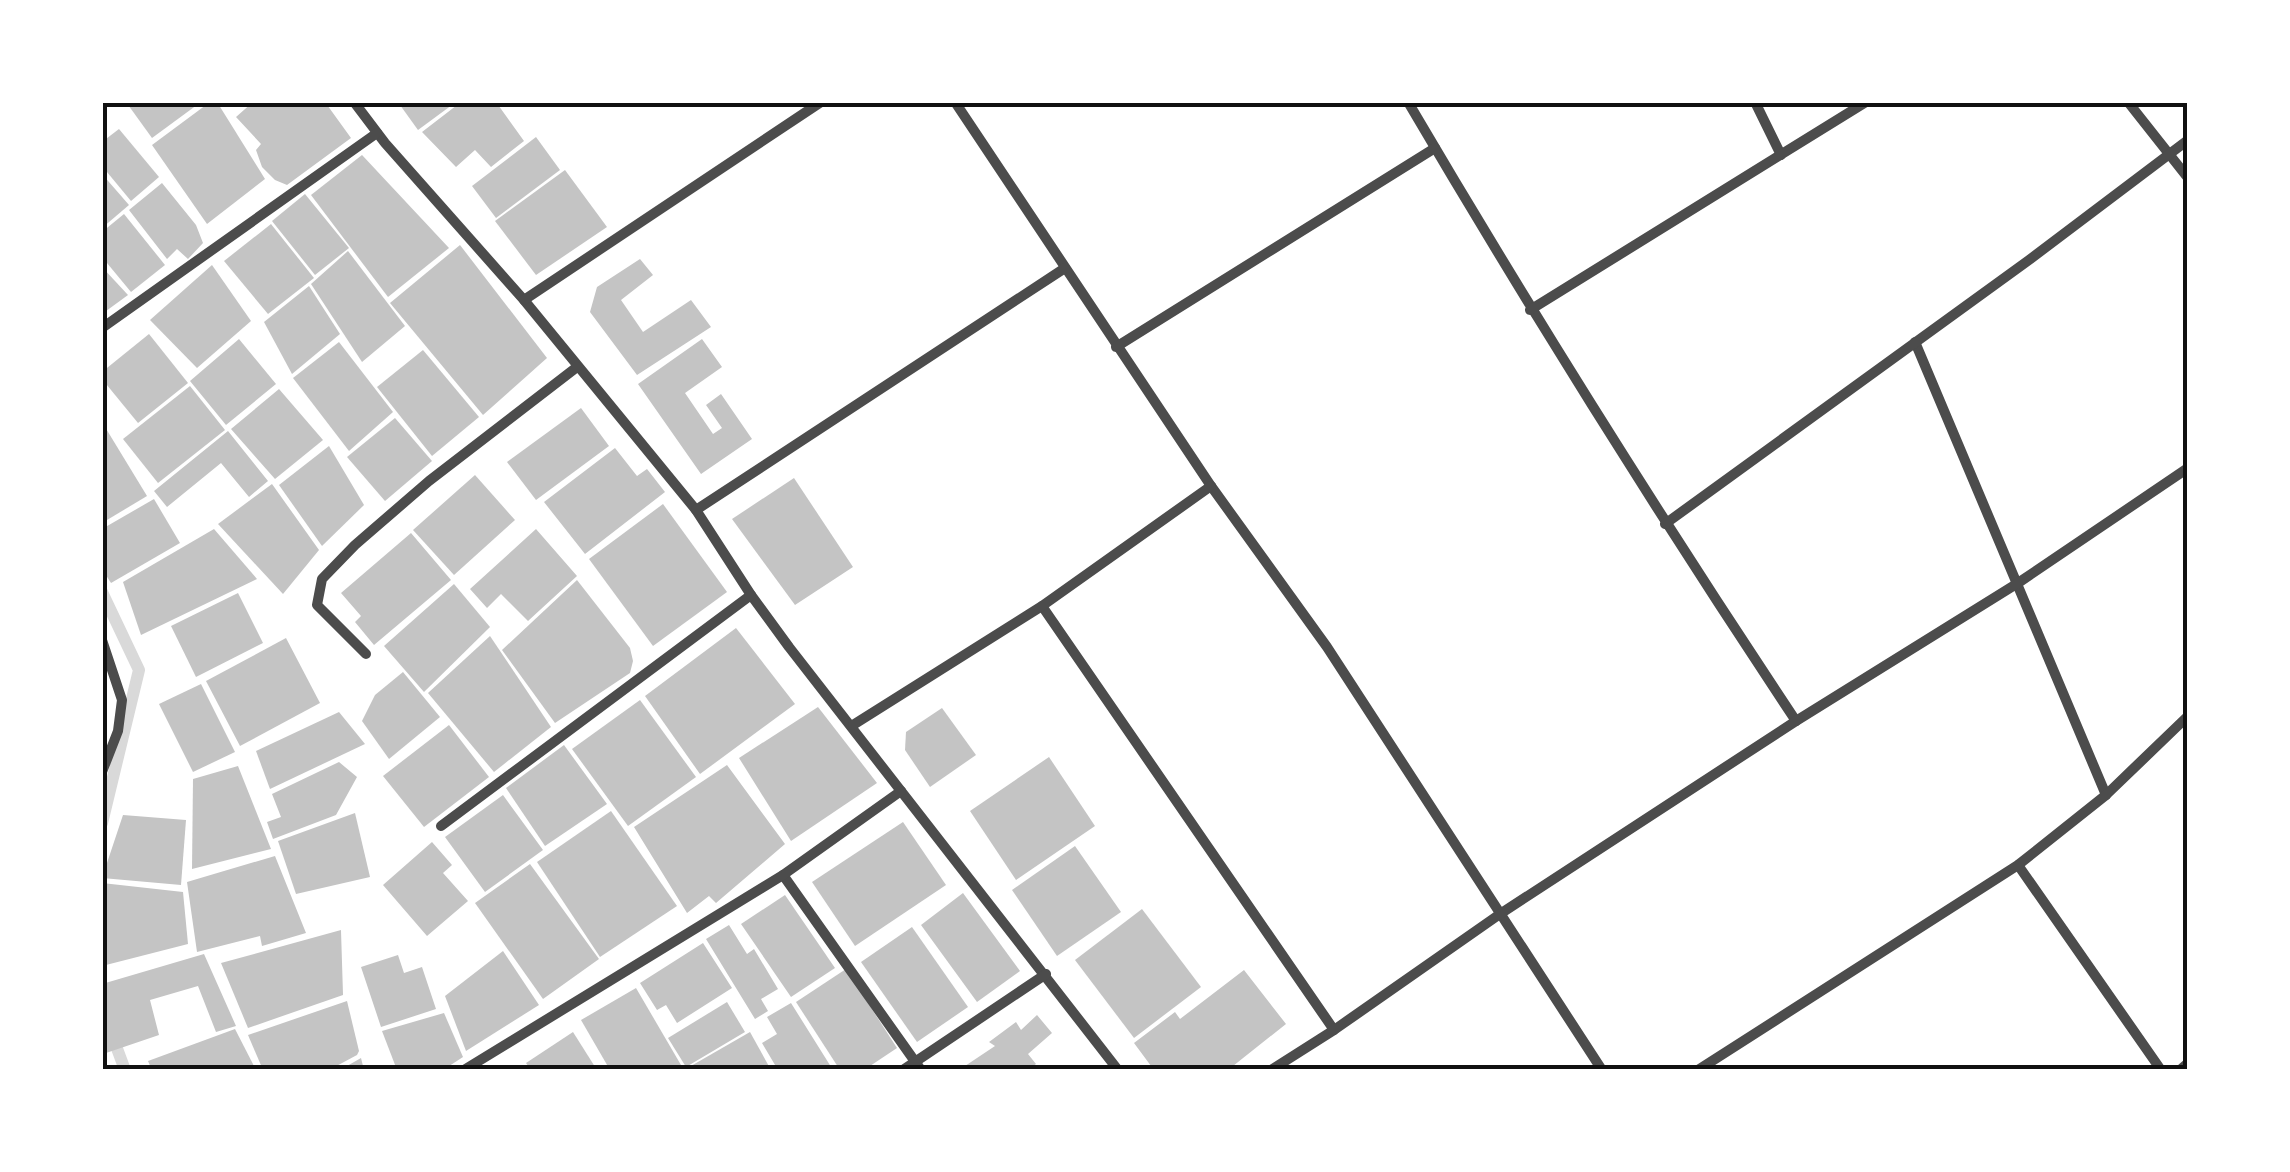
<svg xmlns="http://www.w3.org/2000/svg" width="2290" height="1172" viewBox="0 0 2290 1172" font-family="Raleway,sans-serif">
<rect width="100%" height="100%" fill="#fff"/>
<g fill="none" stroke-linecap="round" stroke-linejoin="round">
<!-- stream -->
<g stroke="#d9d9d9" stroke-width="12">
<polyline points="102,592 139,670 102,823"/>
<polyline points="112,1035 125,1070"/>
</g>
</g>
<!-- building -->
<g fill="#c4c4c4">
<polygon points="126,102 201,102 152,138"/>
<polygon points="210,102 217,102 265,179 207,224 152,145"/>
<polygon points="253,102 325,102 351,138 287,185 275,180 262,167 256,150 261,144 236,117"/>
<polygon points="403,102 456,102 418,130 400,105"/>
<polygon points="461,102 496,102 524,141 491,167 475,150 456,167 422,132"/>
<polygon points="119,129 159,177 131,201 102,166 102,142"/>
<polygon points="536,137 560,170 496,218 472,186"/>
<polygon points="362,155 449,248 388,297 311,195"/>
<polygon points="565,170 607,227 536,275 495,221"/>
<polygon points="102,174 129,205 102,228"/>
<polygon points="162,183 196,225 203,243 188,259 177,249 167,259 129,210"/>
<polygon points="305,194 349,248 315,275 272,221"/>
<polygon points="124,214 165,265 131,292 102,257 102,232"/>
<polygon points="271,224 314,278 268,314 224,261"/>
<polygon points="460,245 547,358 483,415 390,303"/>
<polygon points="348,251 405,326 362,362 311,284"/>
<polygon points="640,259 653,275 621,300 643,332 691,300 711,327 637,375 590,312 597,287"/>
<polygon points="212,265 251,321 197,368 150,320"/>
<polygon points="102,267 128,295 102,314"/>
<polygon points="309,286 340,334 292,374 264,322"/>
<polygon points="149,334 188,383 138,423 102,379 102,372"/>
<polygon points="239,339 276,384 226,425 190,381"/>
<polygon points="702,339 722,367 685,393 713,434 722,428 706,405 721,394 752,439 701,474 638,384"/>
<polygon points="339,342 393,412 349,451 293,378"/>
<polygon points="423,350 479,417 432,456 377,387"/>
<polygon points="190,386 225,430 158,483 123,439"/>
<polygon points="279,389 323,440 275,479 231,429"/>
<polygon points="581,408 609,446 536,500 507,462"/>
<polygon points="395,418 432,461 385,501 347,457"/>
<polygon points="105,427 147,496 102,523 102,429"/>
<polygon points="228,431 268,481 249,497 221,463 167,507 154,491"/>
<polygon points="329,446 364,505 322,546 279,485"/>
<polygon points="615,448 637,476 647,469 665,492 585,554 544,502"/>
<polygon points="475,475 515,520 454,575 413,530"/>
<polygon points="794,478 853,567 795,605 732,519"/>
<polygon points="272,484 319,550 283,594 218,524"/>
<polygon points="154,499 180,543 111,583 102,569 102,529"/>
<polygon points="663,504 727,592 653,646 589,559"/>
<polygon points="214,529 257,579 141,635 123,582"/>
<polygon points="536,529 577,576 528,621 501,594 487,608 470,589"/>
<polygon points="411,533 451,580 374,645 355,622 361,616 341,593"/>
<polygon points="577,580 630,648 633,661 630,673 555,723 502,650"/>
<polygon points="454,584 490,627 424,692 384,646"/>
<polygon points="238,593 263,643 196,677 171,626"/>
<polygon points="736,628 795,704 700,774 645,696"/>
<polygon points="490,636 551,727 494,772 428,693"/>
<polygon points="286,638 320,703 240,746 206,681"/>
<polygon points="403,672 440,717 389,759 362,721 375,695"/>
<polygon points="201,684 235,752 193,772 159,704"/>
<polygon points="640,700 696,777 628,826 572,749"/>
<polygon points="818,707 877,783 791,841 739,758"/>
<polygon points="942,708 976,755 930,787 905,750 906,732"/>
<polygon points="339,712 365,744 270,789 256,751"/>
<polygon points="449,725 489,777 424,827 383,776"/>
<polygon points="564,745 607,804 545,846 506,788"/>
<polygon points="1049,757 1095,826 1016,880 970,811"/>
<polygon points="339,762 357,777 336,815 273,839 267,822 281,817 272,794"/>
<polygon points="727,765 785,844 716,903 709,896 687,913 634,827"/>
<polygon points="238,766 271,849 192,869 193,779"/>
<polygon points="503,795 543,850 485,892 445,837"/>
<polygon points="611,811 677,906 600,957 537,862"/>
<polygon points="355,813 370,877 296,894 278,841"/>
<polygon points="123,815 186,820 181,885 102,878"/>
<polygon points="903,822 946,885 855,946 812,882"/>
<polygon points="432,842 452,865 443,873 468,901 427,936 383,885"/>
<polygon points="1075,846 1121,912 1057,956 1012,890"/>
<polygon points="275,856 306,933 262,946 260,936 197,952 187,882"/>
<polygon points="530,864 599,959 543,999 475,903"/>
<polygon points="102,883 183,892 188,944 102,966"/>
<polygon points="963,893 1020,971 977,1002 921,925"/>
<polygon points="785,895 835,968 791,997 741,924"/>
<polygon points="1142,909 1201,987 1134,1038 1075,960"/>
<polygon points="729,925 747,954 754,949 778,989 761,999 768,1011 755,1019 706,939"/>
<polygon points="912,927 968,1007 917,1042 861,962"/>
<polygon points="341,930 343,995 248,1028 221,963"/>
<polygon points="703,943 732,988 677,1023 666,1005 657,1010 640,983"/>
<polygon points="503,951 539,1005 466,1051 445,996"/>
<polygon points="204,954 236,1026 216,1032 198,986 150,1000 159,1035 106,1053 102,1043 102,984"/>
<polygon points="398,955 404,973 422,967 436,1009 381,1027 361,967"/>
<polygon points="846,969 897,1048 864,1070 840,1070 796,1002"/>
<polygon points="1244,970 1286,1024 1228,1070 1154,1070 1134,1043 1175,1012 1180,1019"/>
<polygon points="636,988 681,1065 674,1070 610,1070 581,1020"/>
<polygon points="347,1001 359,1051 357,1055 329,1070 263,1070 248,1035"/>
<polygon points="727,1002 745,1032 686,1067 668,1038"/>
<polygon points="791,1003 833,1070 778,1070 762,1043 777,1034 767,1017"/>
<polygon points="444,1013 463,1057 443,1070 397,1070 382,1031"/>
<polygon points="1037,1015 1052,1033 1028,1054 1036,1064 1028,1070 959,1070 995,1046 989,1042 1016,1022 1021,1030"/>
<polygon points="235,1029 255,1068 252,1070 152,1070 148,1061"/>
<polygon points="573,1032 597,1070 531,1070 526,1063"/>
<polygon points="750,1032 771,1070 684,1070"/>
<polygon points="361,1058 364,1070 340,1070"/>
</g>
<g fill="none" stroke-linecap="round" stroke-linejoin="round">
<!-- minor -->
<g stroke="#4c4c4c" stroke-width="10">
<polyline points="354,102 385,143 524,300 696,510 751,595 789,647 1118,1070"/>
<polyline points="955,102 1211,486 1327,647 1602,1070"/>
<path d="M1408 102C1532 313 1661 518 1796 721"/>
<polyline points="1755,102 1781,155"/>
<polyline points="2128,102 2188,178"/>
<polyline points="524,300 821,102"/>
<polyline points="1530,310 1866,102"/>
<polyline points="102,328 377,133"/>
<polyline points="1915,342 2106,795"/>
<polyline points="1116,347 1435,148"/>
<polyline points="696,510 1065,268"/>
<polyline points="1665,524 2029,260 2188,140"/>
<polyline points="1042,606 1334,1030"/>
<polyline points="102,640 122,700 118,731 102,772"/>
<polyline points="366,654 317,605 322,579 355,545 429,481 577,367"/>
<polyline points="853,725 1042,606 1211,486"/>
<polyline points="441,826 751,595"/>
<polyline points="2018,865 2161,1070"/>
<polyline points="783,875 921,1070"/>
<polyline points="464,1070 783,875 901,791"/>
<polyline points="903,1070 1046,974"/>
<polyline points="1271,1070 1334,1030 1500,914 1796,721 2018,583 2188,468"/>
<polyline points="1698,1070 2018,865 2106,795 2188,716"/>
<polyline points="2180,1070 2188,1063"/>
</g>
</g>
<!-- border -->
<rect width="2290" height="1172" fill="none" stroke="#ffffff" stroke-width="210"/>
<rect x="105" y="105" width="2080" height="962" fill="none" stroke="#111" stroke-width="4"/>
</svg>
